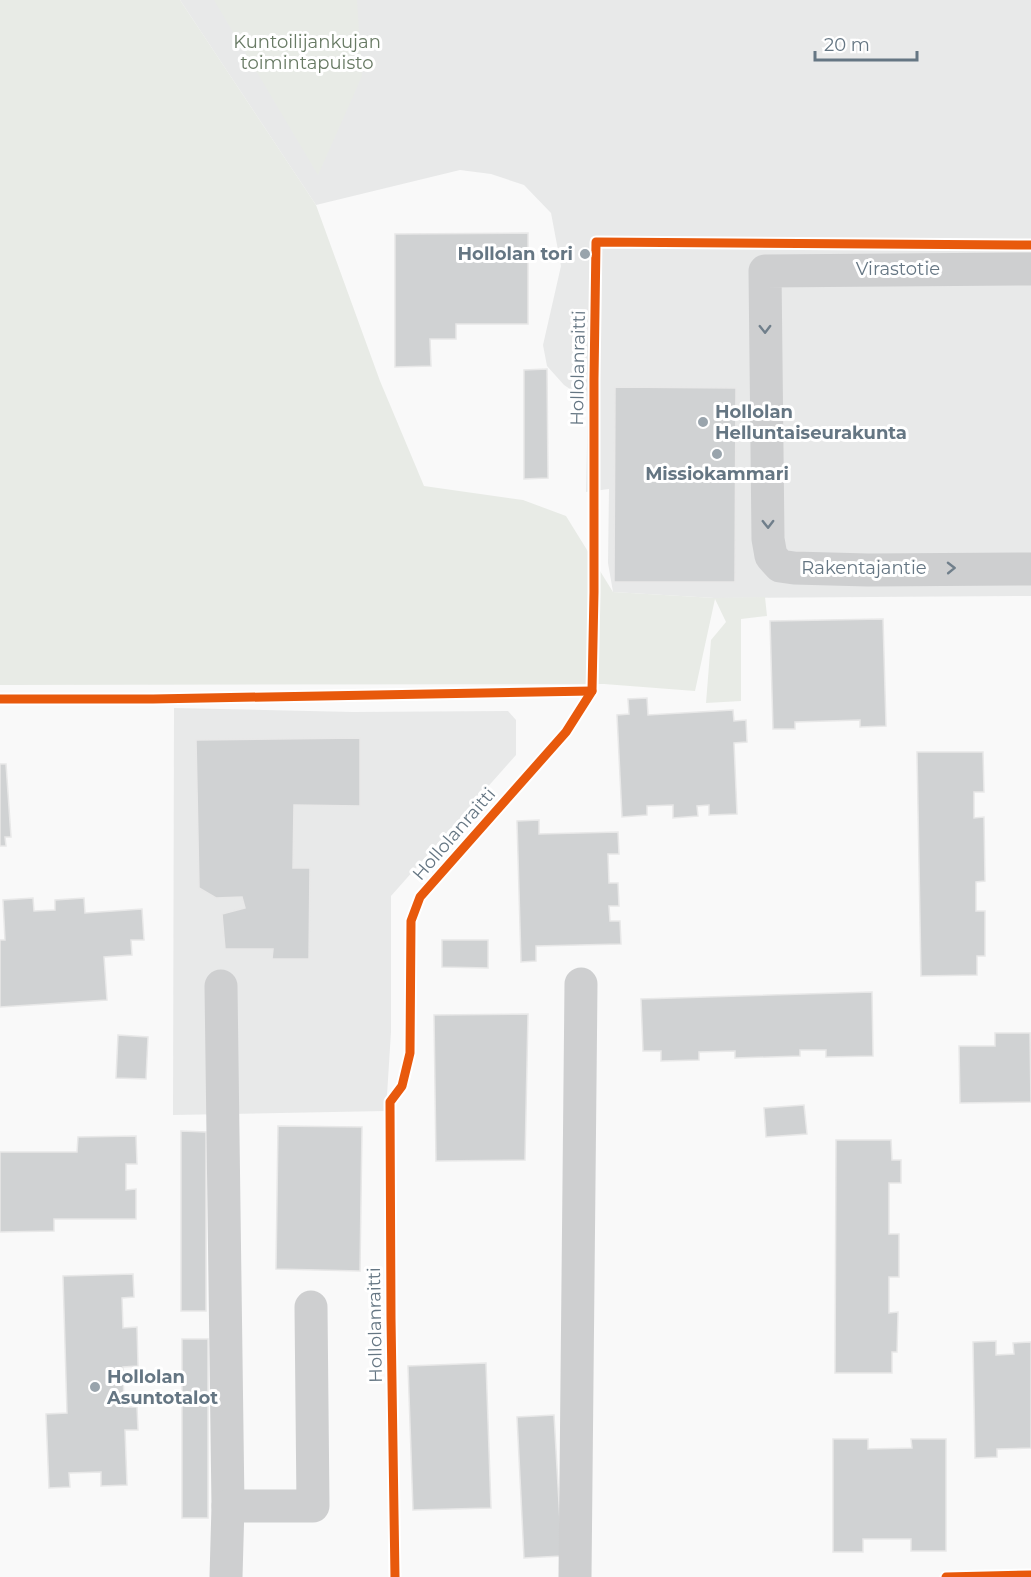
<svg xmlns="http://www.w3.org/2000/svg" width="1031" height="1577" viewBox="0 0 1031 1577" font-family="Montserrat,sans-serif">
<rect width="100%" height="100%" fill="#f9f9f9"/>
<!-- built -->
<g fill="#e8e9e9">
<polygon points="180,0 1031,0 1031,596 715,598 613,592 608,563 609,489 586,492 588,401 564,385 547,366 543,345 561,266 551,213 524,185 491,174 460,170 316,205"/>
<polygon points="174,708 353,712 508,711 516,720 516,755 391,896 391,1032 386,1111 173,1115"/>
</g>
<!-- green -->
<g fill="#e8ebe6">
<polygon points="0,0 180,0 316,205 380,381 424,486 523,500 566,516 613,592 715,598 765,597 767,616 741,619 741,701 706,703 711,640 726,622 715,599 695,691 604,684 0,685"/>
<polygon points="214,0 357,0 362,76 318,175"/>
</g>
<!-- building -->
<g fill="#d0d2d3" stroke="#e8e8e8" stroke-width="1.5">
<polygon points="528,233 528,324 456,324 456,339 430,339 431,366 395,367 395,234"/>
<polygon points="547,369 548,478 524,479 524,370"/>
<polygon points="615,387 736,388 735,582 614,582"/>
<polygon points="883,619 886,726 860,727 860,720 795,722 795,729 773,729 770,621"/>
<polygon points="647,698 648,715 733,710 734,721 746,720 747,742 734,743 737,814 709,815 709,805 697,806 698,816 673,818 673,805 647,806 647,815 622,817 617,715 629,714 628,699"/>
<polygon points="360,738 360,806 294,805 293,868 310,868 309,959 272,959 273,949 225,949 222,914 245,908 242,897 216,898 199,888 196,740"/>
<polygon points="917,752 983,752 984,792 974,792 974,818 984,817 985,881 976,882 976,911 985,911 985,956 977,956 977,975 921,976"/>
<polygon points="0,764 6,764 11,837 5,837 6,846 0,846"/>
<polygon points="539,820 539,834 618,832 619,854 608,854 609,883 618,883 619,906 609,906 610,921 620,921 621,944 536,946 536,961 521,962 517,821"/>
<polygon points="33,898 34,911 55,910 55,900 84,898 85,913 142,909 144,940 131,940 132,955 104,957 107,1000 0,1007 0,940 5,940 3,900"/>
<polygon points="442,940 488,940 488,968 442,967"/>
<polygon points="872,992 873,1056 826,1057 826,1050 800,1050 800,1056 735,1058 735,1051 699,1052 699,1060 661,1061 661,1051 643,1051 641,999"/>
<polygon points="528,1014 525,1160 436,1161 434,1015"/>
<polygon points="995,1033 1030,1033 1031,1102 960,1103 959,1046 995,1046"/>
<polygon points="118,1035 148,1037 146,1079 116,1078"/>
<polygon points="804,1105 807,1134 766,1137 764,1108"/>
<polygon points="278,1126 362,1127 360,1271 276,1269"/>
<polygon points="181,1131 206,1132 206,1311 181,1311"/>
<polygon points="136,1136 137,1164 126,1164 126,1190 136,1189 136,1219 54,1219 54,1231 0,1232 0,1152 77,1152 78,1137"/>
<polygon points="836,1140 891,1140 892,1160 901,1160 901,1183 889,1183 889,1234 899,1234 899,1277 889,1277 889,1313 898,1312 897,1352 892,1352 892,1373 835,1373"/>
<polygon points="133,1274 134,1297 122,1298 123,1328 137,1327 138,1366 123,1367 124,1407 137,1407 138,1430 125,1430 127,1485 101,1486 101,1472 69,1473 70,1487 49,1488 46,1414 67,1413 63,1276"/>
<rect x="182" y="1339" width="26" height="179"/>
<polygon points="996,1341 996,1355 1014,1354 1013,1343 1031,1342 1031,1448 997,1449 997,1457 975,1458 973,1342"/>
<polygon points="486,1363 491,1508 413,1510 408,1366"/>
<polygon points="554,1415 562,1556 524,1558 517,1417"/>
<polygon points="833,1439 868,1439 868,1449 912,1448 911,1439 946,1439 946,1551 911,1551 911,1539 863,1539 863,1552 833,1552"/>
</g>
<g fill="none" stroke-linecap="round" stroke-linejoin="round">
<!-- minor -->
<g stroke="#cecfd0" stroke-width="33">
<polyline points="1031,269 765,271 768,539 771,556 780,566 794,568 868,570 1031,569"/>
<polyline points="221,986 228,1506 226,1577"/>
<polyline points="228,1506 313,1506 311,1307"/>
<polyline points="575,1577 581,984"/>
</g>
<defs>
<g id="cycleway">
<polyline points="0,699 153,699 592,691"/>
<polyline points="395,1577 391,1318 390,1102 402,1086 410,1053 411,921 420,897 566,732 592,691 594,592 594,379 596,242 1031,245"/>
<polyline points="946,1577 1031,1575"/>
</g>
</defs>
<!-- cycleway casing -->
<use href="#cycleway" stroke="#fff" stroke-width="13"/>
<!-- cycleway -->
<use href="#cycleway" stroke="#e8590c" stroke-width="9"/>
</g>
<!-- one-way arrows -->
<defs><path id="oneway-chevron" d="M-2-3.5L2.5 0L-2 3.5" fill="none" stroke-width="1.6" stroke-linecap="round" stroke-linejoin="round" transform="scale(1.5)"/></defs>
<g stroke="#707f8b">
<use href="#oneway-chevron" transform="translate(765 329) rotate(89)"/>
<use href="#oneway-chevron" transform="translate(768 524) rotate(89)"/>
<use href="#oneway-chevron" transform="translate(951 568) rotate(-1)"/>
</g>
<!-- markers -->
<g fill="#99a4ac" stroke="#fff" stroke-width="2">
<circle cx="585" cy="254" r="6"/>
<circle cx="703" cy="422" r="6"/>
<circle cx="717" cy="454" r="6"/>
<circle cx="95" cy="1387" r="6"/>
</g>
<g text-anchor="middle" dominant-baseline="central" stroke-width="6" stroke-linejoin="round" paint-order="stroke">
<!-- park labels -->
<g font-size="18" fill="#687a64" stroke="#fff">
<text x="307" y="42">Kuntoilijankujan<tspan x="307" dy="21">toimintapuisto</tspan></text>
</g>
<!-- poi labels -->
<g font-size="18" font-weight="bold" fill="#657683" stroke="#fff" text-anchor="start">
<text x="573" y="254" text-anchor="end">Hollolan tori</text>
<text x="715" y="412">Hollolan<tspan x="715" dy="21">Helluntaiseurakunta</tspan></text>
<text x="717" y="474" text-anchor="middle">Missiokammari</text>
<text x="107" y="1377">Hollolan<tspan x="107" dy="21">Asuntotalot</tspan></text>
</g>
<!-- street labels -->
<g font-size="18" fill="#657683" stroke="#fff">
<text x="898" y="269">Virastotie</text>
<text transform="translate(578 368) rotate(-89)">Hollolanraitti</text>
<text x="864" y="568">Rakentajantie</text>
<text transform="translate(454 834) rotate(-49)">Hollolanraitti</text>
<text transform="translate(375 1325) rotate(-91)">Hollolanraitti</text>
</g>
</g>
<!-- scale -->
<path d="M815 51v9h102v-9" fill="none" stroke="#657683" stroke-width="3"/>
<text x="824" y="51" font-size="18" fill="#657683" stroke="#ffffff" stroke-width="4.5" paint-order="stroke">20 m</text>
</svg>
